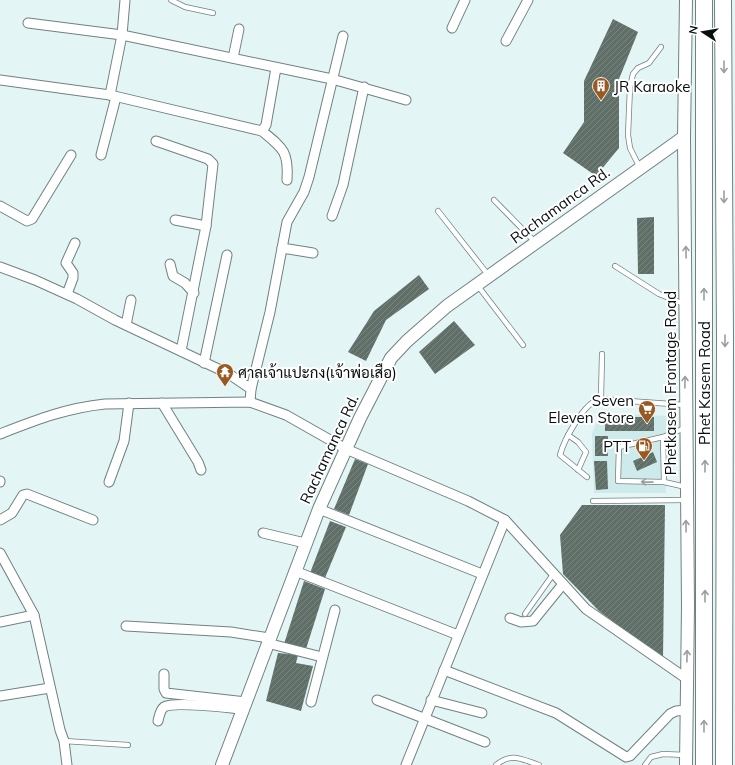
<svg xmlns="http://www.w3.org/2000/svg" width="735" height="765" viewBox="0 0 735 765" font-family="Mulish,Sarabun,sans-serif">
<defs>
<pattern id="building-hatch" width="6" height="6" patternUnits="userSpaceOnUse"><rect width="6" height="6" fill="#616f69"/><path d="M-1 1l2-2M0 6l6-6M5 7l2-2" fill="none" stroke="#7a8580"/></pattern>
</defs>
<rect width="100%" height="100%" fill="#e4f5f5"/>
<!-- built -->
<polygon fill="#cfeaeb" points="600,413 667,416 666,493 594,493 592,434"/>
<!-- building -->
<g fill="url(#building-hatch)">
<polygon points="613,19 638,32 619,79 619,148 596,176 563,153 584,122 584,81"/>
<polygon points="654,217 654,274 638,274 637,218"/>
<polygon points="419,275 429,289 386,320 366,361 348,352 374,311"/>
<polygon points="454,321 475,345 435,374 419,352"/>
<rect x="605" y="417" width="49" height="14"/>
<rect x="595" y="436" width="13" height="20"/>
<polygon points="653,452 657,462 637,471 633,461"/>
<polygon points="355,459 368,464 349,515 334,509"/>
<polygon points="594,461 607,461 608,489 596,490"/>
<polygon points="582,505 665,505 663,659 599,611 563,574 560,535"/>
<polygon points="330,521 346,527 325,578 310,573"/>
<polygon points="304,581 325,589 306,649 284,644"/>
<polygon points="278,653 298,655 296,663 313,666 301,711 266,701"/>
</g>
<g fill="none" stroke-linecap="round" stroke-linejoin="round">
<defs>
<g id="lane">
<polyline points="171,0 185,7 213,13"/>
<polyline points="640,168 630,148 628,135 630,87 633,74 638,68 649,63 661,47"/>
<polyline points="494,200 536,243"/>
<polyline points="438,211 489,276"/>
<polyline points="615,266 659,294 684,304"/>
<polyline points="478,286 523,345"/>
<polyline points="601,399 602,354"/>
<polyline points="685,428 663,437 619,447 618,481 664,482 686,487"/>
<polyline points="568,435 578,442 586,452 578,470"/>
<polyline points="663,437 664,482"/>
<path d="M587 477 560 455C564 440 585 400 601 399L685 405"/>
<polyline points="593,501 686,500"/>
<polyline points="525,614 554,573"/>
<polyline points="64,741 128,745"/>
<path d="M496 765C512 752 521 759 539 765"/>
<polyline points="645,765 651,757 663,754 686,755"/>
</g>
<g id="street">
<polyline points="28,23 122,35 332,79 406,100"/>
<polyline points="452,28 465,0"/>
<polyline points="506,41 528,0"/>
<polyline points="233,58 239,29"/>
<polyline points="0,80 110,95 262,131 266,125 276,68"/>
<polyline points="110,95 122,35 125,0"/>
<path d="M262 131C283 148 289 152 287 180"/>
<polyline points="156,141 208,159 213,164 206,226 181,351"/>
<polyline points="101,155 116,97"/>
<polyline points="0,206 27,221 32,219 71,155"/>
<polyline points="332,216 343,185 364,87"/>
<polyline points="175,220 206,226"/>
<polyline points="282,248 313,253"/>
<polyline points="170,264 173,276 185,283 194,293"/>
<polyline points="0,267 35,280 77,299 115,320 229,374 251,389"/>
<polyline points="67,294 73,278 73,273 66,263 75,243"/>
<polyline points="126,325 131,300"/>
<polyline points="204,363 227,255"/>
<polyline points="250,402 251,389 270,312 287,222 304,192 309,177 343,36"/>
<polyline points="162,403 198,462 201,470"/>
<path d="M0 434C36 420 66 408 105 404L250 402 286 415 346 449 468 501 505 520 586 609 687 679"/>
<polyline points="0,481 0,482"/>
<polyline points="109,482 124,441 129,403"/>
<polyline points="319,509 482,574"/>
<polyline points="0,520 12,513 23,495 27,494 93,520"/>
<polyline points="263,533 305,543"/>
<polyline points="0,553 34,615 60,730 64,741 67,765"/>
<polyline points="295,571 458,635"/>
<polyline points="510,618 521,622 533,621 563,584"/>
<polyline points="0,622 34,615"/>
<polyline points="126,626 231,632 269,638"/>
<polyline points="267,643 322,657"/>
<polyline points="444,670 556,713 626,757 630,756 670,714 676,711 687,710"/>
<polyline points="164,674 164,689 166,693 246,702"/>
<polyline points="0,696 50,688"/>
<polyline points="377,700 485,742"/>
<polyline points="431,700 482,713"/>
<polyline points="311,702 335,610"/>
<path d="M158 721C159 717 160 710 164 707 174 701 229 708 243 709"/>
<polyline points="406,765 505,520"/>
</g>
<g id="secondary">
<polyline points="222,765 319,509 360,418 391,358 407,341 447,306 684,137"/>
<polyline points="686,765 688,606 684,137 686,0"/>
</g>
<g id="highway">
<polyline points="723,0 725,337 724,765"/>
<polyline points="704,765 704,0"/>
</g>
</defs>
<!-- lane casing -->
<use href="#lane" stroke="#718181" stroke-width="6"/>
<!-- street casing -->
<use href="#street" stroke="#718181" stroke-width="11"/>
<!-- secondary casing -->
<use href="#secondary" stroke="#718181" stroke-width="14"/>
<!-- highway casing -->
<use href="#highway" stroke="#718181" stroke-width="18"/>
<!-- lane -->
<use href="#lane" stroke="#fff" stroke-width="4.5"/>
<!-- street -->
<use href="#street" stroke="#fff" stroke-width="9"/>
<!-- secondary -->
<use href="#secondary" stroke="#fff" stroke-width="12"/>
<!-- highway -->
<use href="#highway" stroke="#fff" stroke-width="16"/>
</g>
<!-- one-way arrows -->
<defs><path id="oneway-shaft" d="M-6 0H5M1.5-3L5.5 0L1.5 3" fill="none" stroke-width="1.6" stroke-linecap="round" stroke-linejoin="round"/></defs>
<g stroke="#9c9f9f">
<use href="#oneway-shaft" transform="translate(724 67) rotate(90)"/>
<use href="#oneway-shaft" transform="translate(724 197) rotate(90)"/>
<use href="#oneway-shaft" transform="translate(686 252) rotate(-91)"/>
<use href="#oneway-shaft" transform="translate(704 294) rotate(-90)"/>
<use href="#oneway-shaft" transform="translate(725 341) rotate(90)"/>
<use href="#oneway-shaft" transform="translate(685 382) rotate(-89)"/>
<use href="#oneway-shaft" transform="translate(705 466) rotate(-90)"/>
<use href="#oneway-shaft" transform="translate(647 482) rotate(-179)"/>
<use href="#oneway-shaft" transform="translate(686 526) rotate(-91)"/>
<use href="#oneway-shaft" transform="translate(705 596) rotate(-90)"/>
<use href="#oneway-shaft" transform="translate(687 656) rotate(-89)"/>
<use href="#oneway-shaft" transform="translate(704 726) rotate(-90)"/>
</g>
<!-- icons -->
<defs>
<symbol id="building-pin" viewBox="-11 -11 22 30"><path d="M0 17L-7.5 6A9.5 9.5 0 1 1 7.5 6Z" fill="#995922" stroke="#fff"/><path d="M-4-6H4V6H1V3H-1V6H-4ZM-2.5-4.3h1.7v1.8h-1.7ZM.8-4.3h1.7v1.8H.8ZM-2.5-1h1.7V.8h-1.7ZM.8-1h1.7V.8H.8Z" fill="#fff"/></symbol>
<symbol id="temple-pin" viewBox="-11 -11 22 30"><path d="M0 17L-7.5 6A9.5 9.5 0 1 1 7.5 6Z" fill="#995922" stroke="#fff"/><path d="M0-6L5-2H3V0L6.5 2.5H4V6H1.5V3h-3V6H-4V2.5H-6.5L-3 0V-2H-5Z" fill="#fff"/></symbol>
<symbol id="supermarket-pin" viewBox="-11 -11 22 30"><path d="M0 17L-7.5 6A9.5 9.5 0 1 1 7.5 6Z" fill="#995922" stroke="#fff"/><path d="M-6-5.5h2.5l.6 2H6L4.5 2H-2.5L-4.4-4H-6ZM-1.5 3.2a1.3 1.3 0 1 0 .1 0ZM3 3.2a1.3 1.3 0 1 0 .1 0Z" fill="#fff"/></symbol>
<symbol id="fuel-pin" viewBox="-11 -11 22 30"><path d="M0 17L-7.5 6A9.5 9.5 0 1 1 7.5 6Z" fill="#995922" stroke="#fff"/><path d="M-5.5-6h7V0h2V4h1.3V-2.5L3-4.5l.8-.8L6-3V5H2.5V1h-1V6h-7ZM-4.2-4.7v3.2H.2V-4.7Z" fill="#fff"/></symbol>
</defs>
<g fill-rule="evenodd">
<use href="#building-pin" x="591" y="76" width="20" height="27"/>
<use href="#temple-pin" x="215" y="362" width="20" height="27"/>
<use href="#supermarket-pin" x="637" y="399" width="20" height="27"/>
<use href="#fuel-pin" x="634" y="436" width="20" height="27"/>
</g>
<g text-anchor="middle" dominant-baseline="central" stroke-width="4" stroke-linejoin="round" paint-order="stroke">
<!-- poi labels -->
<g font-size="15" fill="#080e0e" stroke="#fff" text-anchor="start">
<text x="614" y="86">JR Karaoke</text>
<text x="238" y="372">ศาลเจ้าแปะกง(เจ้าพ่อเสือ)</text>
<text x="634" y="400" text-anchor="end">Seven<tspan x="634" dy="17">Eleven Store</tspan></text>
<text x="631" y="446" text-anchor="end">PTT</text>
</g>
<!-- street labels -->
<g font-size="15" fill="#080e0e" stroke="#fff">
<text transform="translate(560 205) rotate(-36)">Rachamanca Rd.</text>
<text transform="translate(670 383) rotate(-90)">Phetkasem Frontage Road</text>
<text transform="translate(704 383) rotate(-90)">Phet Kasem Road</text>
<text transform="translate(329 449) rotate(-65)">Rachamanca Rd.</text>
</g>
</g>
<!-- north arrow -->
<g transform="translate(703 32) rotate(282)" stroke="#ffffff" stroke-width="3" paint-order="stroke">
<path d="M0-3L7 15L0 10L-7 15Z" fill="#080e0e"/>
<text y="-6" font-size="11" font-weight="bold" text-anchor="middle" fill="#080e0e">N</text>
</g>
</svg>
